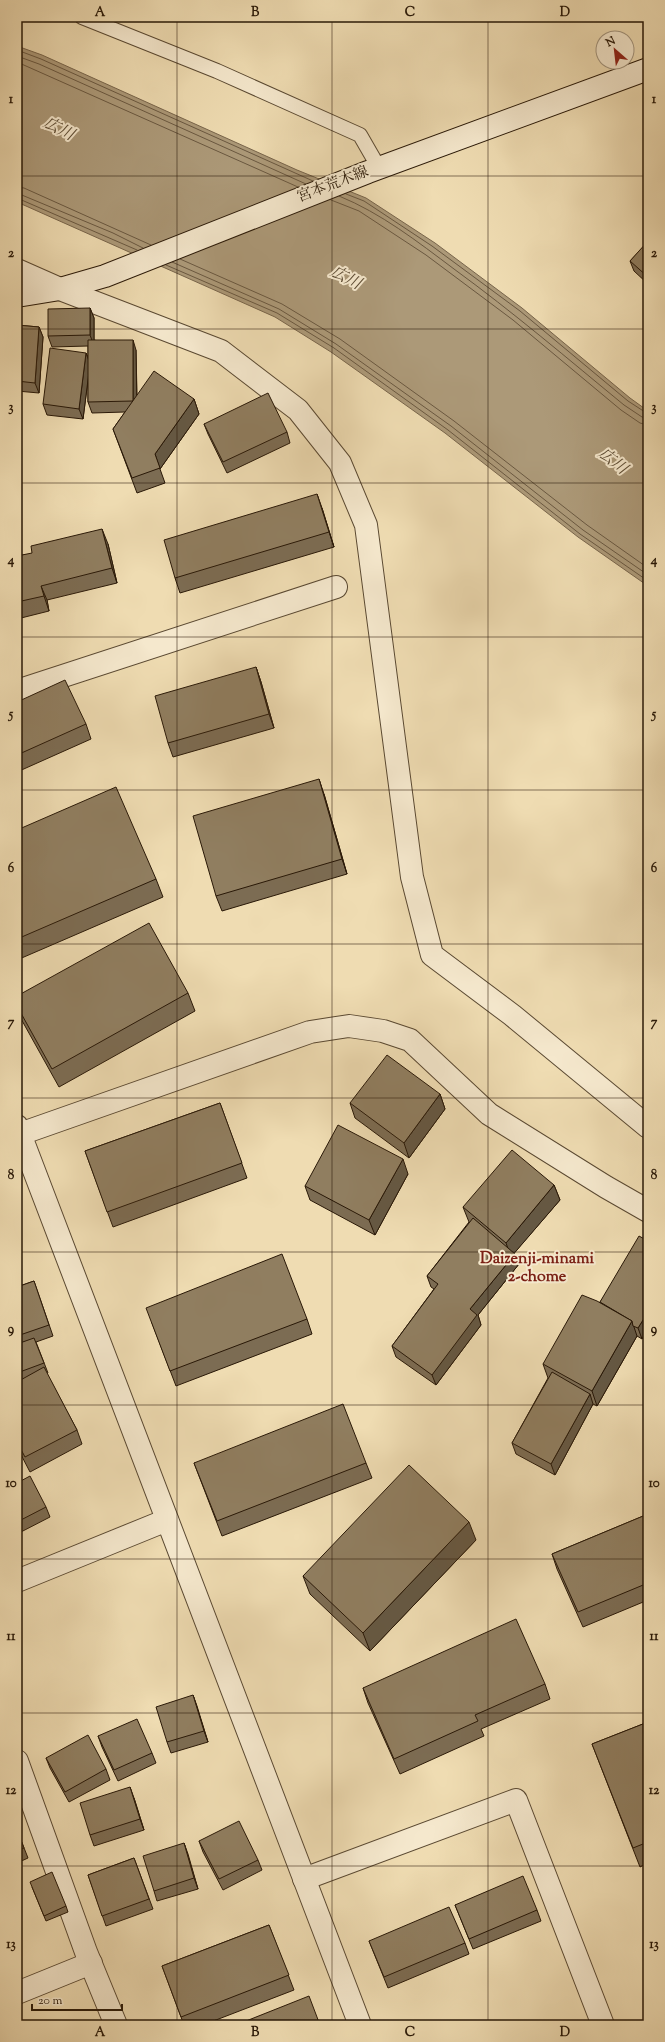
<svg xmlns="http://www.w3.org/2000/svg" width="665" height="2042" viewBox="0 0 665 2042" font-family="'Sorts Mill Goudy','Noto Serif JP',serif">
<rect width="100%" height="100%" fill="#efdcb2"/>
<filter id="stains"><feTurbulence type="fractalNoise" baseFrequency=".005" numOctaves="4"/><feColorMatrix values="0 0 0 0 .2 0 0 0 0 .09 0 0 0 0 .02 0 0 0 .5 -.17"/></filter>
<radialGradient id="worn" r=".72"><stop offset=".6" stop-color="#630" stop-opacity="0"/><stop offset="1" stop-color="#630" stop-opacity=".3"/></radialGradient>
<!-- water -->
<polygon fill="#ac9978" stroke="#78654b" points="17,46 42,55 297,170 366,198 435,243 522,308 630,398 648,411 648,586 578,537 445,433 331,352 275,317 17,202"/>
<g fill="none" stroke-linecap="round" stroke-linejoin="round">
<!-- shore -->
<g stroke="#6a5840" stroke-width="1">
<polyline points="17,50 41,59 313,181"/>
<polyline points="17,56 39,64 306,184"/>
<polyline points="17,62 298,187"/>
<polyline points="17,187 24,188 151,245"/>
<polyline points="17,193 113,233 143,248"/>
<polyline points="346,194 364,201 432,246 520,311 628,401 648,414"/>
<path d="M339 196C381 213 418 242 454 269 513 312 568 359 624 405L642 417 648 419"/>
<polyline points="17,198 137,250"/>
<polyline points="331,200 359,211 426,255 513,320 621,410 640,423 648,425"/>
<polyline points="180,259 282,304 340,339 454,421 587,525 648,568"/>
<polyline points="172,262 279,309 336,344 451,426 583,530 648,575"/>
<polyline points="166,265 277,313 334,348 448,430 580,534 648,581"/>
</g>
<defs>
<polyline id="service" points="82,17 217,71 360,135 379,168"/>
<g id="minor">
<polyline points="17,270 60,289 221,351 298,410 340,463 366,525 412,877 432,955 512,1015 648,1127"/>
<polyline points="17,691 336,587"/>
<polyline points="20,1134 310,1032 349,1026 383,1031 410,1040 489,1114 606,1187 648,1211"/>
<polyline points="17,1581 167,1520"/>
<polyline points="17,1761 86,1952 116,2025"/>
<polyline points="304,1879 516,1800 603,2025"/>
<polyline points="17,1993 91,1963"/>
</g>
<polyline id="tertiary" points="17,1126 360,2025"/>
<polyline id="secondary" points="17,296 60,289 105,276 368,172 648,69"/>
</defs>
<!-- service casing -->
<use href="#service" stroke="#5a4932" stroke-width="16"/>
<!-- minor casing -->
<use href="#minor" stroke="#5a4932" stroke-width="24"/>
<!-- tertiary casing -->
<use href="#tertiary" stroke="#5a4932" stroke-width="24"/>
<!-- secondary casing -->
<use href="#secondary" stroke="#291807" stroke-width="24"/>
<!-- service -->
<use href="#service" stroke="#f5e8cd" stroke-width="14"/>
<!-- minor -->
<use href="#minor" stroke="#f5e8cd" stroke-width="22"/>
<!-- tertiary -->
<use href="#tertiary" stroke="#f5e8cd" stroke-width="22"/>
<!-- secondary -->
<use href="#secondary" stroke="#f5e8cd" stroke-width="22"/>
</g>
<!-- wall -->
<g fill="#7c6c53" stroke="#291807">
<polygon points="648,242 648,284 634,271 630,261"/>
<polygon points="90,308 94,318 94,340 136,350 137,396 194,399 199,414 160,469 165,483 137,493 113,429 125,412 92,413 88,402 88,380 83,419 47,415 43,404 86,353 88,357 88,346 52,347 48,336"/>
<polygon points="17,325 39,327 43,337 39,393 17,391"/>
<polygon points="204,424 287,432 290,443 227,473 208,434"/>
<polygon points="322,508 334,547 180,593 175,578"/>
<polygon points="108,544 117,583 47,600 49,611 17,619 17,556"/>
<polygon points="256,667 261,682 274,728 173,757 168,743"/>
<polygon points="17,702 86,724 91,739 17,772"/>
<polygon points="324,794 347,874 222,911 216,896"/>
<polygon points="17,830 156,879 163,897 17,960"/>
<polygon points="188,993 195,1011 59,1087 20,1017 17,1010 17,996"/>
<polygon points="440,1094 445,1109 409,1158 355,1118 350,1103"/>
<polygon points="220,1103 247,1178 113,1227 85,1151"/>
<polygon points="408,1174 375,1235 310,1200 305,1186"/>
<polygon points="554,1185 560,1200 514,1253 519,1264 478,1315 481,1325 436,1385 396,1357 392,1346 434,1289 431,1287 427,1276 469,1222 463,1207"/>
<polygon points="648,1241 648,1329 642,1339 637,1336 597,1406 593,1404 555,1475 516,1454 512,1443 548,1378 543,1364 600,1302"/>
<polygon points="34,1281 53,1336 36,1342 48,1373 47,1374 77,1430 82,1444 30,1472 17,1447 17,1287"/>
<polygon points="307,1319 312,1334 176,1386 152,1323"/>
<polygon points="194,1463 366,1463 372,1478 222,1536"/>
<polygon points="17,1483 46,1507 50,1517 17,1534"/>
<polygon points="648,1514 648,1600 583,1627 557,1569 552,1554"/>
<polygon points="476,1540 370,1651 310,1594 303,1576"/>
<polygon points="545,1684 550,1699 481,1729 484,1736 400,1774 368,1703 363,1688"/>
<polygon points="193,1695 208,1742 171,1753 167,1742"/>
<polygon points="648,1722 648,1863 640,1867 592,1744"/>
<polygon points="98,1736 152,1753 156,1763 118,1781 102,1747"/>
<polygon points="46,1758 106,1769 110,1780 69,1802 50,1768"/>
<polygon points="134,1798 144,1830 94,1846 90,1835"/>
<polygon points="17,1830 28,1858 17,1863"/>
<polygon points="199,1841 258,1860 262,1870 223,1890 203,1852"/>
<polygon points="184,1843 198,1889 157,1901 154,1891"/>
<polygon points="134,1858 153,1909 106,1926 88,1875"/>
<polygon points="32,1887 66,1906 68,1912 46,1921"/>
<polygon points="455,1905 537,1910 541,1921 473,1949"/>
<polygon points="269,1925 294,1990 203,2025 184,2025 162,1966"/>
<polygon points="369,1941 465,1943 469,1954 388,1988"/>
</g>
<!-- shaded-wall -->
<g fill="#655843" stroke="#291807">
<polygon points="90,308 94,318 94,346 90,335"/>
<polygon points="39,327 43,337 39,393 35,383"/>
<polygon points="133,340 136,350 137,412 133,401"/>
<polygon points="86,353 90,364 83,419 79,409"/>
<polygon points="194,399 199,414 160,469 155,454"/>
<polygon points="317,494 322,508 334,547 329,532"/>
<polygon points="102,529 108,544 117,583 112,568"/>
<polygon points="41,586 47,600 49,611 44,596"/>
<polygon points="256,667 261,682 274,728 269,714"/>
<polygon points="319,779 324,794 347,874 342,859"/>
<polygon points="440,1094 445,1109 409,1158 404,1143"/>
<polygon points="403,1159 408,1174 375,1235 369,1220"/>
<polygon points="554,1185 560,1200 511,1257 506,1243"/>
<polygon points="515,1254 519,1264 478,1315 481,1325 436,1385 432,1375 470,1309"/>
<polygon points="648,1312 648,1329 642,1339 638,1328"/>
<polygon points="632,1321 637,1336 597,1406 592,1391"/>
<polygon points="590,1394 593,1404 555,1475 551,1464"/>
<polygon points="469,1522 476,1540 370,1651 363,1633"/>
<polygon points="193,1695 197,1706 208,1742 204,1731"/>
<polygon points="130,1787 134,1798 144,1830 140,1819"/>
<polygon points="184,1843 188,1854 198,1889 194,1878"/>
</g>
<!-- building -->
<g fill="#907e60" stroke="#291807">
<polygon points="648,241 648,277 630,261"/>
<polygon points="90,308 90,335 48,336 48,309"/>
<polygon points="17,325 39,327 35,383 17,381"/>
<polygon points="88,340 133,340 133,401 88,402"/>
<polygon points="50,348 86,353 79,409 43,404"/>
<polygon points="154,371 194,399 155,454 160,468 132,478 113,429"/>
<polygon points="268,393 287,432 223,462 204,424"/>
<polygon points="317,494 329,532 175,578 164,540"/>
<polygon points="102,529 112,568 41,586 44,596 17,602 17,556 32,553 31,546"/>
<polygon points="256,667 269,714 168,743 155,696"/>
<polygon points="65,680 86,724 17,755 17,702"/>
<polygon points="319,779 342,859 216,896 193,816"/>
<polygon points="116,787 156,879 17,939 17,830"/>
<polygon points="149,923 188,993 52,1069 17,1006 17,996"/>
<polygon points="387,1055 440,1094 404,1143 350,1103"/>
<polygon points="220,1103 242,1163 107,1212 85,1151"/>
<polygon points="338,1125 403,1159 369,1220 305,1186"/>
<polygon points="512,1150 554,1185 506,1243 463,1207"/>
<polygon points="473,1218 515,1254 470,1309 477,1315 432,1375 392,1346 438,1284 427,1276"/>
<polygon points="639,1236 648,1241 648,1312 638,1328 633,1326 632,1321 600,1302"/>
<polygon points="282,1254 307,1319 170,1371 146,1308"/>
<polygon points="34,1281 49,1325 17,1336 17,1287"/>
<polygon points="582,1295 597,1301 632,1321 592,1391 543,1364"/>
<polygon points="34,1338 44,1363 17,1373 17,1344"/>
<polygon points="44,1367 77,1430 25,1457 17,1442 17,1382"/>
<polygon points="552,1372 590,1394 551,1464 512,1443"/>
<polygon points="343,1404 366,1463 217,1521 194,1463"/>
<polygon points="409,1465 469,1522 363,1633 303,1576"/>
<polygon points="30,1476 46,1507 17,1522 17,1483"/>
<polygon points="648,1514 648,1583 578,1612 552,1554"/>
<polygon points="516,1619 545,1684 475,1715 478,1721 394,1759 363,1688"/>
<polygon points="193,1695 204,1731 167,1742 156,1707"/>
<polygon points="137,1719 152,1753 114,1770 98,1736"/>
<polygon points="648,1722 648,1842 633,1848 592,1744"/>
<polygon points="88,1735 106,1769 65,1792 46,1758"/>
<polygon points="130,1787 140,1819 90,1835 80,1803"/>
<polygon points="239,1821 258,1860 219,1879 199,1841"/>
<polygon points="17,1830 24,1848 17,1851"/>
<polygon points="184,1843 194,1878 154,1891 143,1856"/>
<polygon points="134,1858 149,1899 102,1916 88,1875"/>
<polygon points="52,1872 66,1906 44,1916 30,1882"/>
<polygon points="523,1876 537,1910 469,1939 455,1905"/>
<polygon points="449,1907 465,1943 384,1977 369,1941"/>
<polygon points="269,1925 289,1975 181,2017 162,1966"/>
<polygon points="309,1996 320,2025 236,2025"/>
</g>
<!-- grid -->
<path fill="none" stroke="#291807" stroke-width="1" stroke-opacity="0.55" d="M177 17V2025M332 17V2025M488 17V2025M17 176H648M17 329H648M17 483H648M17 637H648M17 790H648M17 944H648M17 1098H648M17 1252H648M17 1405H648M17 1559H648M17 1713H648M17 1866H648"/>
<g text-anchor="middle" dominant-baseline="central" stroke-width="4" stroke-linejoin="round" paint-order="stroke">
<!-- street labels -->
<g font-size="15" fill="#291807" stroke="#f5e8cd">
<text transform="translate(333 185) rotate(-21)">宮本荒木線</text>
</g>
<!-- water labels -->
<g font-size="16" font-style="italic" fill="#5d4c34" stroke="#f5e8cd">
<text transform="translate(58 130) rotate(27)">広川</text>
<text transform="translate(345 279) rotate(27)">広川</text>
<text transform="translate(612 462) rotate(38)">広川</text>
</g>
<!-- neighbourhood labels -->
<g font-size="16" font-weight="bold" fill="#7a1f14" stroke="#f5e8cd">
<text x="537" y="1259">Daizenji-minami<tspan x="537" dy="18">2-chome</tspan></text>
</g>
</g>
<!-- margin -->
<rect width="665" height="2042" fill="none" stroke="#efdcb2" stroke-width="44"/>
<!-- north arrow -->
<g transform="translate(615 50) rotate(332)"><circle r="19" fill="#f5e8cd" stroke="#a3957e"/>
<path d="M0-3L7 15L0 10L-7 15Z" fill="#8f2418"/>
<text y="-6" font-size="11" font-weight="bold" text-anchor="middle" fill="#291807">N</text>
</g>
<!-- scale -->
<path d="M32 2004v6h90v-6" fill="none" stroke="#291807" stroke-width="2"/>
<text x="38" y="2004" font-size="12" fill="#291807" stroke="#f5e8cd" stroke-width="3" paint-order="stroke">20 m</text>
<rect x="22" y="22" width="621" height="1998" fill="none" stroke="#291807" stroke-width="1.5"/>
<g font-size="13" text-anchor="middle" font-weight="bold" fill="#291807">
<text x="100" y="16">A</text>
<text x="255" y="16">B</text>
<text x="410" y="16">C</text>
<text x="565" y="16">D</text>
<text x="11" y="103">1</text>
<text x="654" y="103">1</text>
<text x="11" y="257">2</text>
<text x="654" y="257">2</text>
<text x="11" y="411">3</text>
<text x="654" y="411">3</text>
<text x="11" y="564">4</text>
<text x="654" y="564">4</text>
<text x="11" y="718">5</text>
<text x="654" y="718">5</text>
<text x="11" y="872">6</text>
<text x="654" y="872">6</text>
<text x="11" y="1026">7</text>
<text x="654" y="1026">7</text>
<text x="11" y="1179">8</text>
<text x="654" y="1179">8</text>
<text x="11" y="1333">9</text>
<text x="654" y="1333">9</text>
<text x="11" y="1487">10</text>
<text x="654" y="1487">10</text>
<text x="11" y="1640">11</text>
<text x="654" y="1640">11</text>
<text x="11" y="1794">12</text>
<text x="654" y="1794">12</text>
<text x="11" y="1948">13</text>
<text x="654" y="1948">13</text>
<text x="100" y="2036">A</text>
<text x="255" y="2036">B</text>
<text x="410" y="2036">C</text>
<text x="565" y="2036">D</text>
</g>
<rect width="100%" height="100%" filter="url(#stains)"/>
<rect width="100%" height="100%" fill="url(#worn)"/>
</svg>
